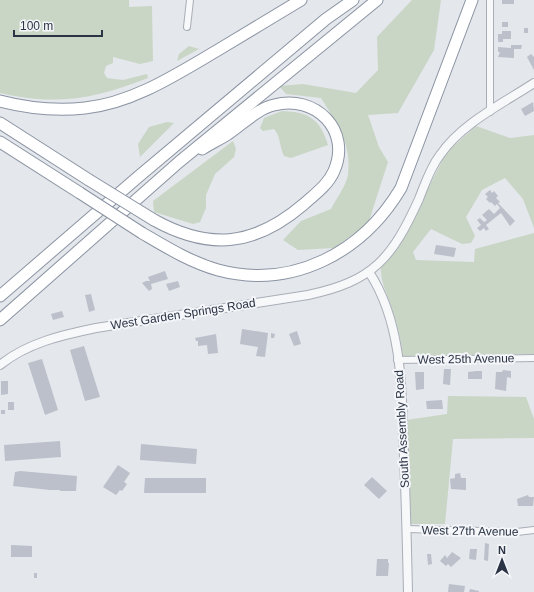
<svg xmlns="http://www.w3.org/2000/svg" width="534" height="592" viewBox="0 0 534 592" font-family="Helvetica,sans-serif">
<rect width="100%" height="100%" fill="#e4e7ec"/>
<!-- green -->
<g fill="#c9d6c5">
<path d="M0 0H129V7L152 6 153 61 140 64 113 57V63L106 66 104 73 107 78 123 80 147 74 148 78C93 99 58 106 0 93Z"/>
<path d="M412 0H441L434 50 398 113 368 115 379 147 388 162 368 224 334 248 298 250 283 240 301 221 331 209C336 199 346 186 348 175 352 144 337 124 321 98L286 94 279 86 303 84 356 93 378 70 377 37Z"/>
<polygon points="189,46 199,49 177,61 179,54"/>
<path d="M282 111C309 112 320 119 328 145L291 158 284 156C279 146 281 137 274 129L263 131 260 128 264 118Z"/>
<polygon points="167,122 174,123 140,157 138,144 149,127"/>
<path d="M476 126 510 138 534 135V228L523 199 505 178 482 190 466 217 475 236 471 243 462 244 431 229 413 252 416 260 474 262 475 249 534 233V354L403 356C401 339 397 322 391 306 387 293 380 281 381 267L414 216 446 153Z"/>
<polygon points="233,141 236,149 234,157 215,174 206,195 206,208 200,222 193,224 154,212 153,201"/>
<polygon points="448,396 526,397 534,419 534,438 453,439 445,524 411,524 406,420 447,414"/>
</g>
<!-- building -->
<g fill="#bbc0ca">
<rect x="502" y="0" width="12" height="4"/>
<rect x="502" y="22" width="6" height="5"/>
<rect x="524" y="28" width="4" height="5"/>
<polygon points="502,31 511,31 511,39 503,39 503,42 498,42 498,34 502,34"/>
<polygon points="511,45 522,45 521,49 514,49 514,58 498,57 500,52 498,52 498,47 511,48"/>
<polygon points="531,54 534,57 534,70 527,57"/>
<polygon points="533,102 534,111 525,116 521,109"/>
<polygon points="490,190 492,193 494,191 498,196 496,198 500,202 498,203 515,221 510,226 501,213 486,225 489,229 486,231 484,228 480,231 477,228 481,225 477,220 480,218 484,222 487,220 482,215 489,209 494,214 500,208 497,204 495,206 491,202 490,203 486,199 488,197 485,194"/>
<polygon points="436,245 456,248 454,257 434,254"/>
<polygon points="165,271 168,279 151,284 152,289 149,291 142,283 146,281 150,281 148,277"/>
<polygon points="178,281 180,287 169,291 166,284"/>
<polygon points="91,294 95,310 89,312 85,295"/>
<polygon points="62,311 64,317 53,320 51,314"/>
<polygon points="242,329 268,333 265,357 256,356 258,347 240,344"/>
<polygon points="297,331 301,344 294,346 289,334"/>
<polygon points="271,333 275,334 274,338 271,338"/>
<polygon points="216,334 218,353 208,354 207,345 198,346 198,341 196,341 195,338"/>
<polygon points="84,346 100,397 85,401 70,350"/>
<polygon points="42,359 58,410 45,415 28,363"/>
<polygon points="444,369 451,369 450,385 443,384"/>
<polygon points="503,370 511,371 511,378 507,377 506,391 495,389 496,372 502,372"/>
<polygon points="476,371 482,371 482,379 468,379 468,372"/>
<polygon points="415,372 424,372 424,389 416,390"/>
<polygon points="1,381 8,381 8,394 1,395"/>
<polygon points="442,400 443,409 427,409 426,401"/>
<rect x="8" y="402" width="6" height="8"/>
<rect x="1" y="410" width="4" height="4"/>
<polygon points="60,441 61,457 5,461 4,445"/>
<polygon points="141,444 197,449 196,464 140,460"/>
<polygon points="118,465 130,473 124,482 127,484 122,491 120,490 116,495 103,487"/>
<polygon points="20,471 77,476 76,491 60,491 60,490 50,490 13,486 15,472"/>
<polygon points="460,473 461,478 466,478 466,490 451,489 450,479 455,478 455,474"/>
<polygon points="372,477 387,491 379,499 364,485"/>
<polygon points="145,478 206,478 206,493 144,493"/>
<polygon points="528,495 529,497 534,497 533,506 518,506 517,499"/>
<polygon points="485,543 489,544 488,561 484,560"/>
<polygon points="11,545 32,546 32,557 11,557"/>
<polygon points="470,549 477,549 476,560 469,559"/>
<polygon points="452,552 461,558 451,567 448,564 446,566 440,561 445,555 447,558"/>
<polygon points="427,554 431,554 432,564 428,565"/>
<polygon points="377,559 388,559 388,563 389,563 388,576 376,576"/>
<rect x="34" y="573" width="3" height="5"/>
<polygon points="449,584 465,586 464,592 448,592"/>
<polygon points="470,589 479,591 479,592 469,592"/>
</g>
<g fill="none" stroke-linecap="round" stroke-linejoin="round">
<defs>
<g id="minor">
<polyline points="187,27 190,0"/>
<polyline points="490,112 490,0"/>
<polyline points="397,360 534,358"/>
<polyline points="407,529 517,532 534,530"/>
</g>
<g id="tertiary">
<path d="M369 272C404 325 402 397 404 458 406 503 407 547 408 592"/>
<path d="M0 365C27 343 62 335 96 328L308 295C374 281 392 258 419 199 425 184 430 168 440 155 462 123 502 104 534 83"/>
</g>
<g id="motorway">
<path d="M0 101C27 108 57 111 85 108 133 103 177 74 218 50 246 33 273 17 301 0"/>
<polyline points="0,123 89,180"/>
<polyline points="0,142 80,193"/>
<path d="M154 220C210 251 255 246 304 204 315 194 328 185 334 171 352 130 315 94 274 105 257 109 243 124 228 134 220 139 210 144 202 149"/>
<path d="M142 233C166 247 190 262 218 270 293 290 363 252 401 188L472 0"/>
<polyline points="0,296 138,177 326,19 353,0"/>
<polyline points="0,320 179,162 377,0"/>
</g>
</defs>
<!-- minor casing -->
<use href="#minor" stroke="#a9aeb7" stroke-width="8"/>
<!-- tertiary casing -->
<use href="#tertiary" stroke="#a9aeb7" stroke-width="10"/>
<!-- motorway casing -->
<use href="#motorway" stroke="#8b94a3" stroke-width="13"/>
<!-- minor -->
<use href="#minor" stroke="#f7f8fa" stroke-width="6"/>
<!-- tertiary -->
<use href="#tertiary" stroke="#f7f8fa" stroke-width="8"/>
<!-- motorway -->
<use href="#motorway" stroke="#fff" stroke-width="11"/>
<defs>
<g id="motorway-bridge">
<polyline points="89,180 154,220"/>
<polyline points="80,193 142,233"/>
</g>
</defs>
<!-- motorway-bridge casing -->
<use href="#motorway-bridge" stroke="#8b94a3" stroke-width="13" stroke-linecap="butt"/>
<!-- motorway-bridge -->
<use href="#motorway-bridge" stroke="#fff" stroke-width="11"/>
</g>
<g text-anchor="middle" dominant-baseline="central" stroke-width="4" stroke-linejoin="round" paint-order="stroke">
<!-- street labels -->
<g font-size="12" fill="#2b3445" stroke="#f4f6f9">
<text transform="translate(183 314) rotate(-9)">West Garden Springs Road</text>
<text transform="translate(466 359) rotate(-1)">West 25th Avenue</text>
<text transform="translate(402 429) rotate(-93)">South Assembly Road</text>
<text transform="translate(470 531) rotate(1)">West 27th Avenue</text>
</g>
</g>
<!-- north arrow -->
<g transform="translate(502 560)" stroke="#f4f6f9" stroke-width="3" paint-order="stroke">
<path d="M0-3L7 15L0 10L-7 15Z" fill="#2b3445"/>
<text y="-6" font-size="11" font-weight="bold" text-anchor="middle" fill="#2b3445">N</text>
</g>
<!-- scale -->
<path d="M14 30v6h88v-6" fill="none" stroke="#2b3445" stroke-width="2"/>
<text x="20" y="30" font-size="12" fill="#2b3445" stroke="#f4f6f9" stroke-width="3" paint-order="stroke">100 m</text>
</svg>
